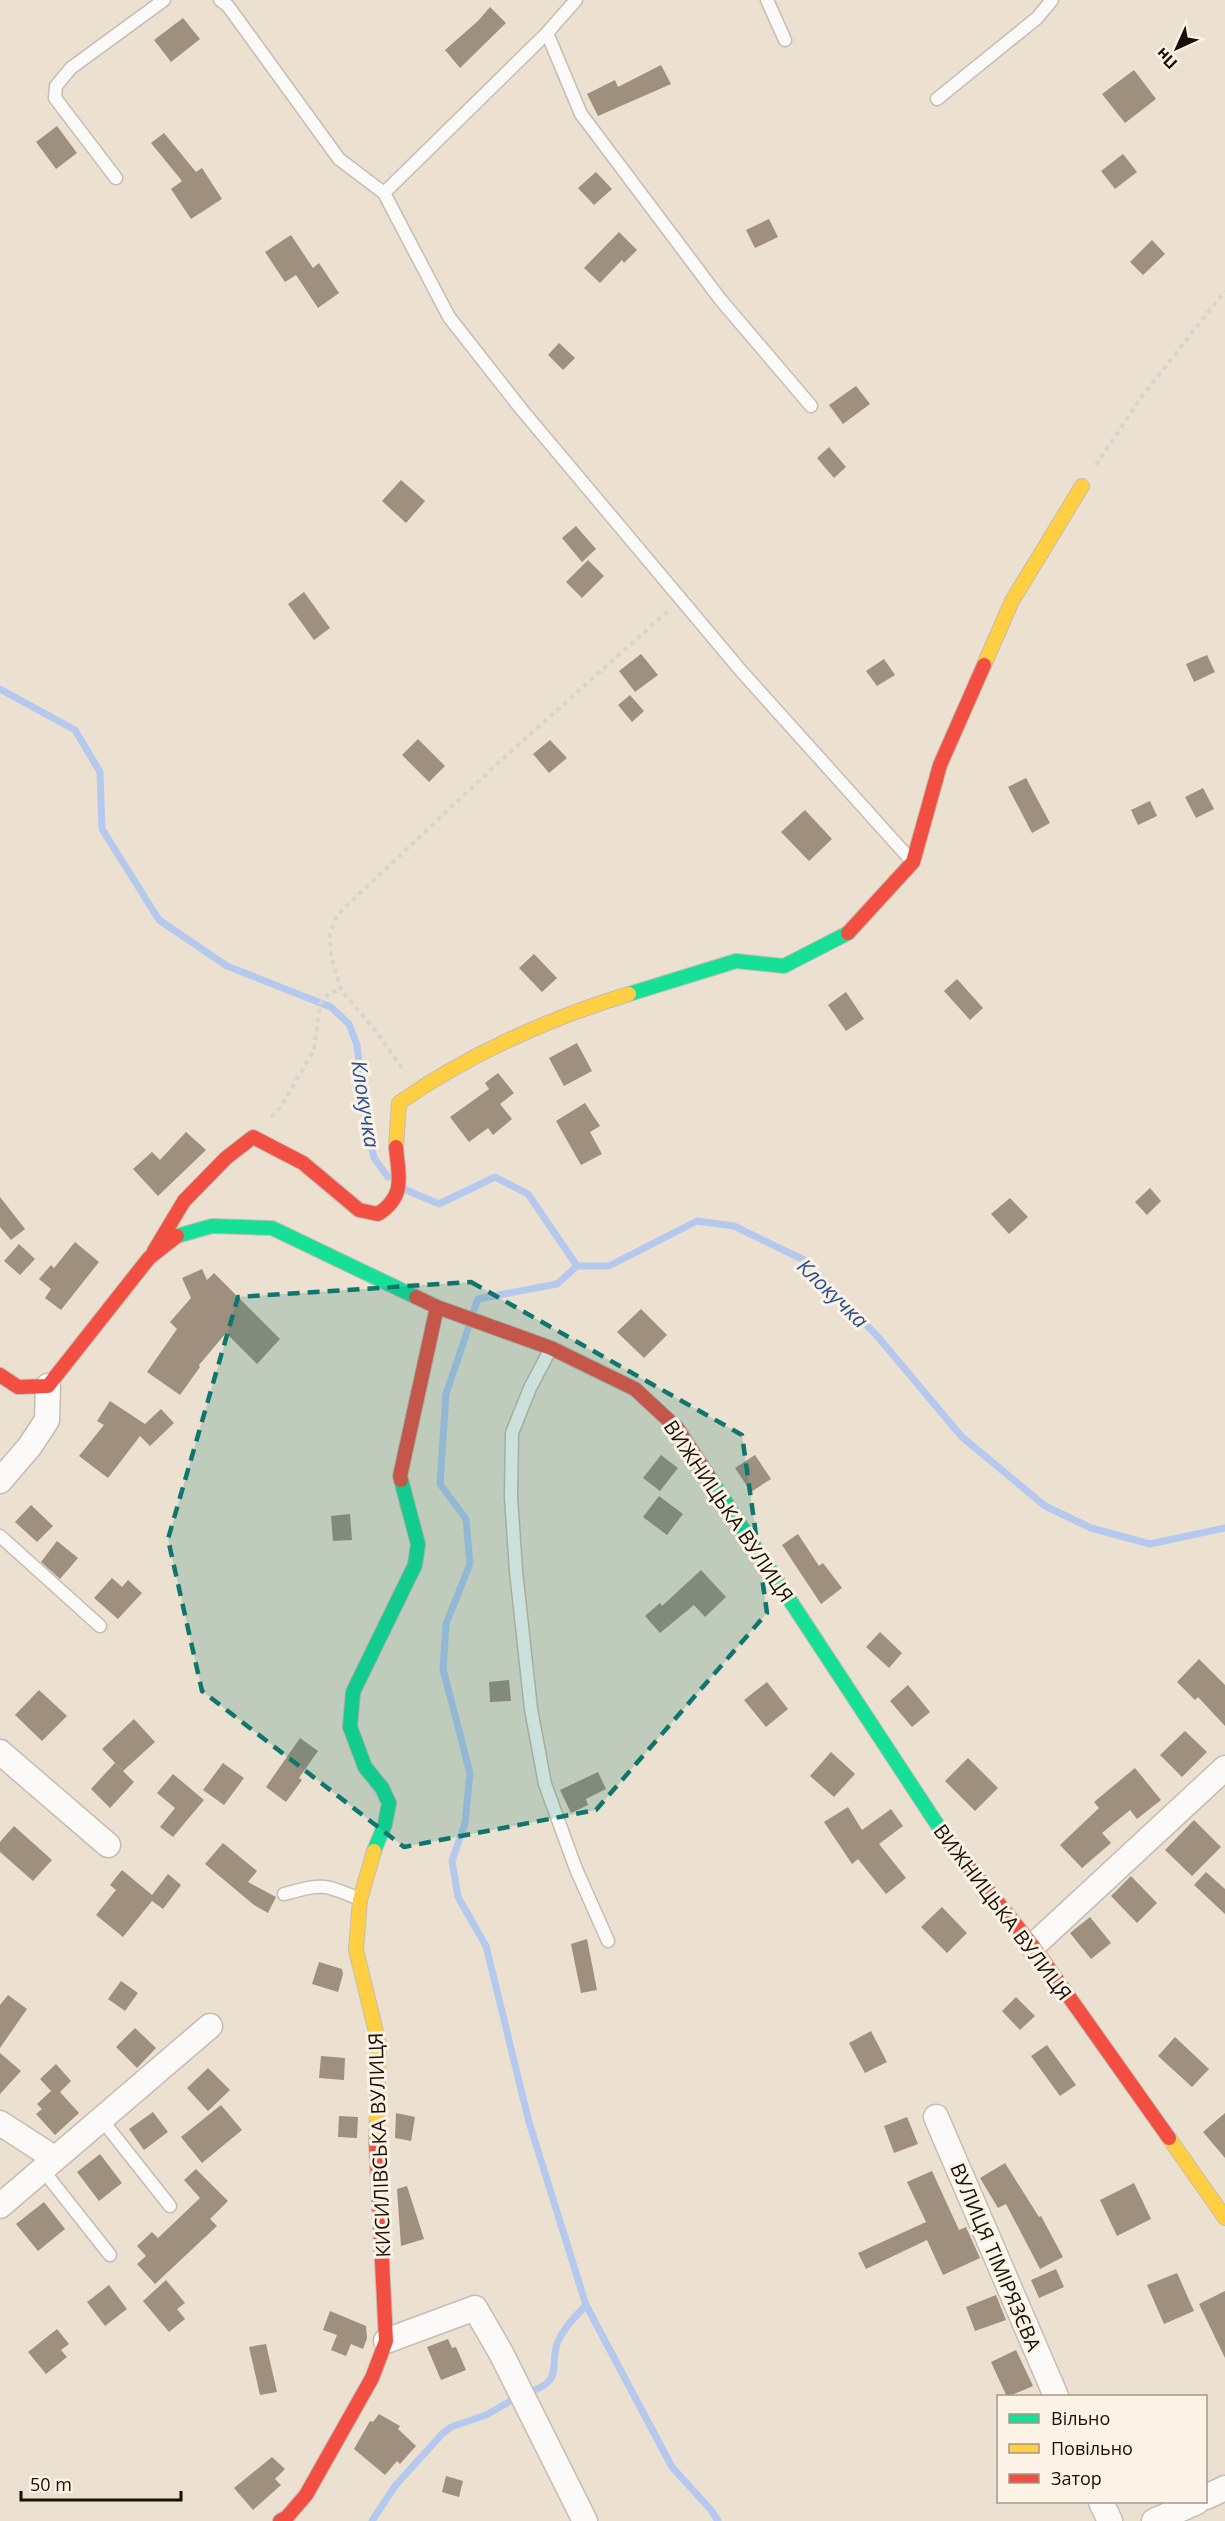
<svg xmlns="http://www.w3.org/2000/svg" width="1225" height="2521" viewBox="0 0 1225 2521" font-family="'Open Sans',sans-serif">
<rect width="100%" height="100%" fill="#ece1d0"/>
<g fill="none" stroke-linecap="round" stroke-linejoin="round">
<!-- stream -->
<g stroke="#b4c9ed" stroke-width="7">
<polyline points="0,689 75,730 100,772 102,829 159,920 227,966 331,1007 349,1024 357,1045 365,1119 374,1158 388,1177"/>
<polyline points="406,1190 439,1204 495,1177 528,1194 577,1266 609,1266 697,1221 734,1226 804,1260 878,1337 962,1437 1045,1506 1091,1528 1150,1544 1225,1528"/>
<polyline points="474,1310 478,1299 557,1284 577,1266"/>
<polyline points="469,1326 446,1394 440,1484 466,1519 470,1564 446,1624 443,1669 470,1773 465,1823 452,1861 458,1897 486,1946 529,2122 586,2305 672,2467 711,2510 718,2521"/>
<path d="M528 2393C564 2379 549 2371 557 2344 563 2328 575 2317 586 2305"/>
<polyline points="372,2521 395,2486 442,2434 451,2427 486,2415 516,2398"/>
</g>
</g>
<!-- building -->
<g fill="#9e8f7f">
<polygon points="490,7 506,23 460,68 445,50 478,21"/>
<polygon points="183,18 200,39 171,62 154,40"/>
<polygon points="661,65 671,84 598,116 587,94 615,80 618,87"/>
<polygon points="1134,70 1156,99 1125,123 1102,94"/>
<polygon points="57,126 77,153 56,169 36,142"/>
<polygon points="164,133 196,172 202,168 222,199 191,219 171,189 182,181 151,143"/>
<polygon points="1123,154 1137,172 1115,189 1101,171"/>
<polygon points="596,172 612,189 594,205 578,188"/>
<polygon points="769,219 778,237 755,248 746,230"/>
<polygon points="619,232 637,250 624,263 622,260 600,283 584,268"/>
<polygon points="291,235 313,268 319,263 339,293 318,308 296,275 285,282 265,252"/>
<polygon points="1152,240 1165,254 1143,275 1130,262"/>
<polygon points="559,343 575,358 563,370 548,355"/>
<polygon points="856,386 870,404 843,424 829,405"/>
<polygon points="829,447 846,467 834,478 817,458"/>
<polygon points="401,480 425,501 406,523 382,501"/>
<polygon points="576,526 596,549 582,562 562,538"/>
<polygon points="588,560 604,576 582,598 566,582"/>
<polygon points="304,592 330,628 314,640 288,604"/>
<polygon points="641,654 658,675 635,692 619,671"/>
<polygon points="1207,655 1215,672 1194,682 1186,664"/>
<polygon points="884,659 895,675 877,686 866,671"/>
<polygon points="630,695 644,711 632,722 618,705"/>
<polygon points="418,739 445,766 429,782 402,755"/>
<polygon points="550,740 567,758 549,773 533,754"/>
<polygon points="1026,778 1050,823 1032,833 1008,787"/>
<polygon points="1203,788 1214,809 1196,818 1185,797"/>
<polygon points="1150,801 1157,816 1138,825 1131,810"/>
<polygon points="805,810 832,839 809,861 781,832"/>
<polygon points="534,954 557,978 542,992 519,968"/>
<polygon points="957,979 983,1008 970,1020 944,991"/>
<polygon points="846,992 864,1019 846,1031 828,1005"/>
<polygon points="577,1043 592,1071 564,1086 549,1058"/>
<polygon points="498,1073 514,1093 500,1104 512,1119 493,1135 488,1128 469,1142 450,1117 489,1089 485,1083"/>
<polygon points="585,1103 600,1126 590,1132 602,1154 581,1165 556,1121"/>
<polygon points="186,1132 206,1150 158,1196 133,1169 152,1152 160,1160"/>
<polygon points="1150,1188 1161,1201 1147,1215 1135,1202"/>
<polygon points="0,1197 25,1229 11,1240 0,1227"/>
<polygon points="1010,1198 1028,1217 1009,1234 991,1214"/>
<polygon points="75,1242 99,1262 61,1310 45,1298 51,1289 39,1279 51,1265 54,1268"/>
<polygon points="19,1244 35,1259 20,1275 4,1261"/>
<polygon points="202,1269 207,1280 214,1273 280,1339 257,1364 226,1333 199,1365 200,1367 180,1395 147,1372 177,1329 170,1322 191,1298 182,1278"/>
<polygon points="641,1309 667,1335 644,1358 617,1332"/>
<polygon points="110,1401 145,1424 161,1409 174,1423 150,1446 140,1436 108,1478 79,1456 104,1425 97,1421"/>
<polygon points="661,1455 678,1468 660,1491 643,1478"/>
<polygon points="755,1455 771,1479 751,1492 735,1468"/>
<polygon points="659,1496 683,1514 667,1535 643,1517"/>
<polygon points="31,1505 53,1526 37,1542 15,1522"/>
<polygon points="350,1514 352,1540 333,1541 331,1516"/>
<polygon points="798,1534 819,1566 823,1563 842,1588 821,1604 782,1545"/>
<polygon points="57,1541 78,1558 60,1579 41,1562"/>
<polygon points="701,1570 726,1597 705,1617 694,1605 660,1633 645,1616 660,1603 662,1606"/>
<polygon points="112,1578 122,1587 128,1580 142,1593 118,1619 94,1598"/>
<polygon points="880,1632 902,1653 889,1668 866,1647"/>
<polygon points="1199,1659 1225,1685 1225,1726 1198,1697 1195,1700 1177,1682"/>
<polygon points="509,1680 511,1701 490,1702 489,1682"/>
<polygon points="767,1682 788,1709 766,1727 744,1700"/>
<polygon points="908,1685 930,1712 912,1727 890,1701"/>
<polygon points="39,1690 67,1716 42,1741 15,1715"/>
<polygon points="134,1719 155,1742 123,1771 134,1782 110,1808 91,1789 115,1763 121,1769 102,1749"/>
<polygon points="1185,1731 1207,1752 1182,1777 1160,1755"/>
<polygon points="300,1738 318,1751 299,1778 302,1780 286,1802 266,1787"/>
<polygon points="831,1752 855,1774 834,1797 810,1776"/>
<polygon points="968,1758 998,1788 975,1811 945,1781"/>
<polygon points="223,1763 244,1778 224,1805 203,1790"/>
<polygon points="1135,1768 1161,1800 1137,1819 1130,1810 1102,1833 1111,1843 1082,1868 1060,1845 1099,1808 1094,1802"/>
<polygon points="598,1772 606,1789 586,1799 588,1805 571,1813 560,1790"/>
<polygon points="173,1774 204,1800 173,1837 160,1827 175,1808 157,1793"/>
<polygon points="848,1807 862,1830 891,1809 903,1826 879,1844 906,1878 886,1894 858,1859 852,1864 824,1822"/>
<polygon points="1194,1820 1221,1847 1192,1876 1165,1850"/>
<polygon points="14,1826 52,1860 33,1881 0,1852 0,1842"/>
<polygon points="223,1843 257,1871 248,1882 276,1897 268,1913 254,1905 205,1864"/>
<polygon points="122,1870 152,1895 168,1874 181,1885 163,1909 152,1901 123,1937 96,1915 116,1890 110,1885"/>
<polygon points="1206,1872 1225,1889 1225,1914 1194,1885"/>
<polygon points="1131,1876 1157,1903 1137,1923 1111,1896"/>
<polygon points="942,1907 967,1933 947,1953 921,1927"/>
<polygon points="1090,1917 1111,1943 1091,1959 1070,1933"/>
<polygon points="587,1939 597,1990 581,1993 571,1944"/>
<polygon points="319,1962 342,1969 343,1974 338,1992 312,1984"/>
<polygon points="121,1981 138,1993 125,2011 108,1999"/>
<polygon points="8,1995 27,2009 0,2048 0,2005"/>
<polygon points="1016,1997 1035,2016 1020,2030 1002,2011"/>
<polygon points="135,2028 156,2048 137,2068 116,2047"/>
<polygon points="871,2031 887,2062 865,2073 849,2043"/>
<polygon points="1175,2037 1209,2069 1192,2087 1158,2056"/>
<polygon points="1047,2045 1076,2085 1060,2096 1031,2056"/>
<polygon points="0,2053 21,2071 0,2094"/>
<polygon points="321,2056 345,2058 344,2080 319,2078"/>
<polygon points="56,2064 71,2081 60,2092 79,2113 55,2135 36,2114 42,2109 37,2104 51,2091 40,2079"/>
<polygon points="208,2068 230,2090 208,2111 187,2088"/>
<polygon points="221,2105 242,2130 202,2163 181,2137"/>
<polygon points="153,2112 168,2132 144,2150 129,2129"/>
<polygon points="396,2113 415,2117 411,2141 395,2138"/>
<polygon points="1225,2113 1225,2158 1203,2132"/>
<polygon points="339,2116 358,2117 357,2138 338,2137"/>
<polygon points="907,2117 918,2144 894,2153 884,2126"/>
<polygon points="100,2154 122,2183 99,2201 77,2172"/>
<polygon points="1005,2163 1039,2217 1041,2216 1063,2257 1040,2269 1006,2204 998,2208 980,2178"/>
<polygon points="196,2169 228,2201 210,2219 217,2226 155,2284 137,2264 146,2256 137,2246 152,2232 158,2238 200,2198 184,2180"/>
<polygon points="932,2171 959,2230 966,2227 980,2258 943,2275 927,2240 866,2269 858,2253 926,2222 907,2182"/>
<polygon points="1134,2183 1151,2219 1117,2236 1100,2200"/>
<polygon points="407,2186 424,2239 401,2246 397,2189"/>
<polygon points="44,2202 65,2229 38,2251 16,2224"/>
<polygon points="1056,2269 1064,2287 1039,2298 1031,2280"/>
<polygon points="1177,2273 1194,2311 1164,2324 1147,2285"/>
<polygon points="166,2280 185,2303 177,2309 185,2319 169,2332 143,2301"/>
<polygon points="109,2285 127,2309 105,2326 87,2302"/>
<polygon points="1225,2291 1225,2358 1199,2304"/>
<polygon points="996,2295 1006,2320 975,2331 966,2307"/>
<polygon points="330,2311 366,2326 367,2338 363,2349 351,2344 346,2356 331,2350 337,2335 323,2330"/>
<polygon points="57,2329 69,2344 61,2350 67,2357 46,2374 28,2352"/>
<polygon points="448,2339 452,2348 456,2347 466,2370 441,2380 427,2347"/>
<polygon points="266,2344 277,2392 260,2395 249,2347"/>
<polygon points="1016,2350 1033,2386 1007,2397 991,2362"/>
<polygon points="379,2414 400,2426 398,2429 416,2446 400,2464 397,2461 385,2475 354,2449 370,2421 373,2422"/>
<polygon points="272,2457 285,2469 275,2479 281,2485 253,2510 234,2488"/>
<polygon points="446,2476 463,2481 459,2497 442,2492"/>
</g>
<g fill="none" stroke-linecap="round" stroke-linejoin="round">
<defs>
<g id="lane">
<polyline points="220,0 228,6 339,159 384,193 449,317 522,410 742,672 910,859"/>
<polyline points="767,0 785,40"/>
<polyline points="547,33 581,114 720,299 811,406"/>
<polyline points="937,99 1037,18 1052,0"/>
<polyline points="116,178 55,98 56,86 71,68 164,0"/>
<polyline points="384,193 547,33 576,0"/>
<polyline points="550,1350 530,1388 512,1433 511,1497 516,1571 531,1709 545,1784 576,1869 608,1941"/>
<polyline points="0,1536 100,1626"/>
<path d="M284 1894C322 1884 323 1883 359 1899"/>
<polyline points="102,2120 170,2206"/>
<polyline points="42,2169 110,2255"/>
</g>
<g id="street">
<polyline points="0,1481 30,1446 47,1420 48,1386"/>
<polyline points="0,1752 108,1845"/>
<polyline points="1033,1946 1225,1768"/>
<polyline points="936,2117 1056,2396"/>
<polyline points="0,2123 54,2158"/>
<polyline points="0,2206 210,2026"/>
<polyline points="386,2341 475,2308 501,2353 585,2521"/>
<polyline points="1206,2497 1225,2488"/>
<polyline points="1101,2502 1110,2521"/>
<polyline points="1154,2521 1197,2502"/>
</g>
<g id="fast">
<polyline points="629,994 736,961 784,966 848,933"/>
<polyline points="177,1236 212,1226 272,1228 416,1297"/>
<polyline points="711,1480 948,1841"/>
<polyline points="374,1851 385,1824 389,1803 382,1788 365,1767 350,1727 353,1692 415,1565 418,1544 401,1480"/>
</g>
<g id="slow">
<polyline points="984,665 1012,601 1082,486"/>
<path d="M396 1147 399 1103C467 1055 550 1018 629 994"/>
<polyline points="374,1851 360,1900 356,1950 379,2044 376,2142"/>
<polyline points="1169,2138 1225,2218"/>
</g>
<g id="jam">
<polyline points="848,933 913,862 940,765 984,665"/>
<path d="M154 1251 184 1201 226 1158 253 1137 303 1163 359 1210 378 1214C407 1195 398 1175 396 1147"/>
<polyline points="416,1297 437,1307 551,1348 635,1389 677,1428 711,1480"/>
<polyline points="0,1375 18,1387 48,1386 149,1258 177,1236"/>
<polyline points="401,1480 400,1476 437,1307"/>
<polyline points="948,1841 1033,1946 1169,2138"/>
<polyline points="280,2521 287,2517 306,2495 372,2378 386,2341 376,2142"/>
</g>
</defs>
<!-- lane casing -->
<use href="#lane" stroke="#c5bdb0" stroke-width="15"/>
<!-- street casing -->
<use href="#street" stroke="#c5bdb0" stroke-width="27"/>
<!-- fast casing -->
<use href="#fast" stroke="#c5bdb0" stroke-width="16"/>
<!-- slow casing -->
<use href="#slow" stroke="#c5bdb0" stroke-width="16"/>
<!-- jam casing -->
<use href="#jam" stroke="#c5bdb0" stroke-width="16"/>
<!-- path -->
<g stroke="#d8d4ce" stroke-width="4" stroke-dasharray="4.5 4.5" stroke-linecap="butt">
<polyline points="1096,465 1143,395 1225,291"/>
<polyline points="402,1068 376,1031 341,990 331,957 330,934 337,915 498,763 669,610"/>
<polyline points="271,1117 280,1108 314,1050 320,1004 329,993 341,990"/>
</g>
<!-- lane -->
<use href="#lane" stroke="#fcfaf8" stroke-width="12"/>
<!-- street -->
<use href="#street" stroke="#fcfaf8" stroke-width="24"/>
<!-- fast -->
<use href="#fast" stroke="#16e098" stroke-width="14"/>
<!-- slow -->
<use href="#slow" stroke="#ffcf43" stroke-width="14"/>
<!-- jam -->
<use href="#jam" stroke="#f24e42" stroke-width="14"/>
</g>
<!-- marked area -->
<path fill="#0f766e" fill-opacity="0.2" stroke="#0f766e" stroke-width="4.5" stroke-dasharray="12 8" stroke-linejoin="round" d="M471 1282 742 1435 767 1613 596 1810 404 1847 202 1691 168 1539 238 1297Z"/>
<g text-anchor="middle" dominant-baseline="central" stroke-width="6" stroke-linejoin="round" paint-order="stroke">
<!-- street labels -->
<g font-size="20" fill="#181106" stroke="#fcf3e6">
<text transform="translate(729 1511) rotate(56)">ВИЖНИЦЬКА ВУЛИЦЯ</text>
<text transform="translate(1003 1912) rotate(53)">ВИЖНИЦЬКА ВУЛИЦЯ</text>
<text transform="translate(379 2145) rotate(-92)">КИСИЛІВСЬКА ВУЛИЦЯ</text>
<text transform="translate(996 2257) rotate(67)">ВУЛИЦЯ ТІМІРЯЗЄВА</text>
</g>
<!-- water labels -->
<g font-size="21" font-style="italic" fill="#274e93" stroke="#fcf3e6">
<text transform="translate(366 1104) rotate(81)">Клокучка</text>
<text transform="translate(833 1293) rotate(44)">Клокучка</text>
</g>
</g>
<!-- legend -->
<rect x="997" y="2395" width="210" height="108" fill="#fcf3e6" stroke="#a1998c" stroke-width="1.5"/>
<rect x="1009" y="2414" width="30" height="9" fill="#16e098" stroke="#a1998c" stroke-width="1.5"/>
<text x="1051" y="2425" font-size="18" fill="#181106">Вільно</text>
<rect x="1009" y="2444" width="30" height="9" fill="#ffcf43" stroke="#a1998c" stroke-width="1.5"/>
<text x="1051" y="2455" font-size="18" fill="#181106">Повільно</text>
<rect x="1009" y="2474" width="30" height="9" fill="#f24e42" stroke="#a1998c" stroke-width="1.5"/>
<text x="1051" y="2485" font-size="18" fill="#181106">Затор</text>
<!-- north arrow -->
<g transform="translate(1177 48) rotate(225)" stroke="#fcf3e6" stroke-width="4.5" paint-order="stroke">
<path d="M0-4.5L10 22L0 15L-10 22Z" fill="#181106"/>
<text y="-9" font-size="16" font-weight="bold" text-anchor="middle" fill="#181106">Пн</text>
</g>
<!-- scale -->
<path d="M21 2491v9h160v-9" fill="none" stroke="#181106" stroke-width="3"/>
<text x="30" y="2491" font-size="18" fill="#181106" stroke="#fcf3e6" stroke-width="4.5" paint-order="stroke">50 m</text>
</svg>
